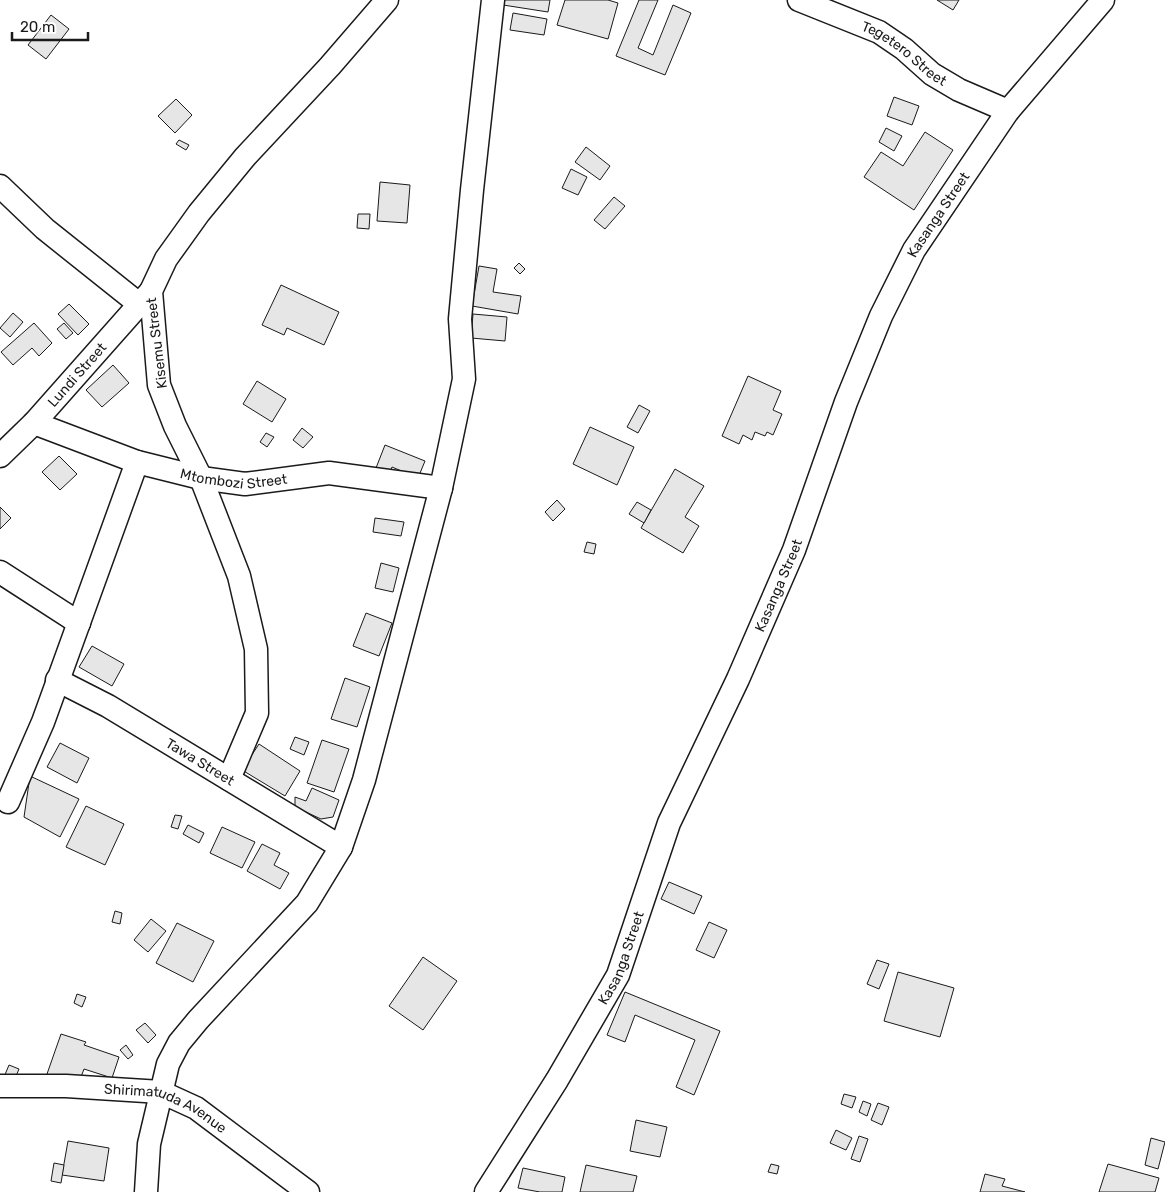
<svg xmlns="http://www.w3.org/2000/svg" width="1165" height="1192" viewBox="0 0 1165 1192" font-family="Rubik,sans-serif">
<rect width="100%" height="100%" fill="#fff"/>
<!-- building -->
<g fill="#e6e6e6" stroke="#1a1a1a">
<polygon points="504,0 550,0 548,12 503,5"/>
<polygon points="565,0 608,0 618,3 608,39 557,25"/>
<polygon points="639,0 658,0 638,48 653,55 673,5 691,13 665,75 616,56"/>
<polygon points="937,0 959,0 953,10"/>
<polygon points="513,13 547,19 544,35 510,30"/>
<polygon points="51,15 69,29 46,59 28,45"/>
<polygon points="894,97 919,106 912,125 887,116"/>
<polygon points="176,99 192,115 175,133 158,116"/>
<polygon points="886,128 902,136 894,151 879,142"/>
<polygon points="925,132 953,150 914,210 864,177 881,152 903,166"/>
<polygon points="179,140 189,145 186,150 176,144"/>
<polygon points="586,147 610,166 600,180 575,162"/>
<polygon points="571,169 587,177 578,195 562,188"/>
<polygon points="380,182 410,185 407,223 377,221"/>
<polygon points="614,197 625,206 605,229 594,220"/>
<polygon points="358,214 370,214 369,229 357,228"/>
<polygon points="519,263 525,269 520,274 514,268"/>
<polygon points="479,266 497,269 493,292 521,296 518,314 472,306"/>
<polygon points="281,285 339,312 324,345 287,328 284,335 262,325"/>
<polygon points="69,304 89,324 78,335 58,314"/>
<polygon points="13,313 23,322 10,337 0,328"/>
<polygon points="473,314 507,317 505,341 471,338"/>
<polygon points="34,323 52,343 39,356 32,348 13,365 1,352"/>
<polygon points="64,323 73,333 66,339 57,329"/>
<polygon points="113,365 129,383 102,407 86,390"/>
<polygon points="748,376 781,391 773,410 782,414 773,435 767,432 765,436 755,432 752,440 743,435 739,444 722,436"/>
<polygon points="257,381 286,399 272,422 243,404"/>
<polygon points="639,405 650,411 638,433 627,427"/>
<polygon points="590,427 634,447 617,485 573,464"/>
<polygon points="302,428 313,437 303,448 293,440"/>
<polygon points="266,433 274,437 267,447 260,442"/>
<polygon points="385,445 425,461 418,478 392,467 389,474 376,468"/>
<polygon points="59,456 77,474 60,490 42,472"/>
<polygon points="675,469 704,486 685,517 699,526 683,553 641,528"/>
<polygon points="557,500 565,509 553,521 545,512"/>
<polygon points="637,502 651,510 644,523 629,514"/>
<polygon points="0,507 11,518 0,529"/>
<polygon points="375,518 404,522 401,536 373,532"/>
<polygon points="587,542 596,544 594,554 584,552"/>
<polygon points="381,563 399,568 393,592 375,588"/>
<polygon points="366,613 392,623 379,656 353,646"/>
<polygon points="92,646 124,664 112,686 79,667"/>
<polygon points="345,678 370,687 357,727 331,719"/>
<polygon points="295,737 309,742 304,755 290,749"/>
<polygon points="322,740 349,749 334,792 307,783"/>
<polygon points="60,743 89,758 77,783 47,767"/>
<polygon points="259,744 300,771 285,796 242,770"/>
<polygon points="30,776 79,799 60,837 24,817"/>
<polygon points="312,788 339,800 333,817 321,819 295,807 295,797 306,801"/>
<polygon points="86,806 124,824 105,865 66,847"/>
<polygon points="175,815 182,816 178,829 171,827"/>
<polygon points="188,825 204,833 199,843 183,834"/>
<polygon points="222,827 255,842 242,868 210,853"/>
<polygon points="262,844 280,853 274,865 289,873 280,889 247,871"/>
<polygon points="669,882 702,896 694,914 661,899"/>
<polygon points="115,911 122,913 120,924 112,922"/>
<polygon points="151,919 166,931 148,952 134,940"/>
<polygon points="709,922 727,930 714,958 696,950"/>
<polygon points="177,923 214,941 193,982 156,963"/>
<polygon points="423,957 457,981 423,1030 389,1006"/>
<polygon points="877,960 889,964 879,989 867,984"/>
<polygon points="898,972 954,988 940,1037 884,1021"/>
<polygon points="625,992 720,1031 694,1095 676,1087 695,1040 635,1015 625,1042 607,1035"/>
<polygon points="77,994 86,997 82,1007 74,1003"/>
<polygon points="145,1023 156,1035 148,1043 136,1030"/>
<polygon points="61,1034 86,1042 84,1045 119,1057 112,1078 84,1069 78,1085 47,1074"/>
<polygon points="126,1045 133,1055 128,1059 120,1050"/>
<polygon points="9,1065 19,1069 14,1081 4,1077"/>
<polygon points="844,1094 856,1097 852,1108 841,1104"/>
<polygon points="863,1101 871,1104 867,1116 859,1112"/>
<polygon points="878,1103 889,1107 882,1125 871,1120"/>
<polygon points="636,1120 667,1127 660,1157 630,1151"/>
<polygon points="836,1130 852,1138 846,1150 830,1143"/>
<polygon points="859,1136 868,1139 860,1162 851,1159"/>
<polygon points="1151,1138 1165,1142 1158,1169 1145,1165"/>
<polygon points="68,1141 109,1148 104,1181 62,1175"/>
<polygon points="54,1163 64,1165 61,1183 51,1181"/>
<polygon points="771,1164 779,1166 777,1174 768,1172"/>
<polygon points="1108,1164 1159,1178 1155,1192 1099,1192"/>
<polygon points="586,1165 637,1176 633,1192 580,1192"/>
<polygon points="523,1168 565,1177 562,1192 540,1192 518,1188"/>
<polygon points="985,1174 1005,1179 1002,1186 1025,1192 980,1192"/>
</g>
<g fill="none" stroke-linecap="round" stroke-linejoin="round">
<defs>
<g id="street">
<path id="s1" d="M799 0 879 32 904 49 932 74 959 90 1008 111"/>
<polyline points="0,186 45,229 139,304"/>
<path id="s2" d="M34 423 137 462 201 478 245 484 329 473 441 488"/>
<path id="s3" d="M0 456 34 423 151 291"/>
<polyline points="0,572 79,623"/>
<path id="s4" d="M57 680 108 706 341 847"/>
<polyline points="229,779 257,713 256,649 239,576 201,478 175,426 159,385 151,291 166,259 199,213 245,157 330,66 387,0"/>
<polyline points="8,802 43,722 137,462"/>
<path id="s5" d="M0 1086H66L161 1092 196 1108 308 1192"/>
<polyline points="146,1192 149,1144 168,1064 179,1043 198,1020 307,903 341,847 364,780 441,488 464,379 460,319 472,190 493,0"/>
<path id="s6" d="M486 1192 557 1080 618 975 669 823 738 679 794 550 846 402 881 316 914 250 1008 111 1103 0"/>
</g>
</defs>
<!-- street casing -->
<use href="#street" stroke="#1a1a1a" stroke-width="25"/>
<!-- street -->
<use href="#street" stroke="#fff" stroke-width="22"/>
</g>
<g text-anchor="middle" dominant-baseline="central" stroke-width="4" stroke-linejoin="round" paint-order="stroke">
<!-- street labels -->
<g font-size="14" fill="#1a1a1a" stroke="#fff">
<text stroke="none"><textPath href="#s1" startOffset="119">Tegetero Street</textPath></text>
<text stroke="none"><textPath href="#s6" startOffset="1081">Kasanga Street</textPath></text>
<text transform="translate(157 343) rotate(-97)">Kisemu Street</text>
<text stroke="none"><textPath href="#s3" startOffset="112">Lundi Street</textPath></text>
<text stroke="none"><textPath href="#s2" startOffset="209">Mtombozi Street</textPath></text>
<text stroke="none"><textPath href="#s6" startOffset="676">Kasanga Street</textPath></text>
<text stroke="none"><textPath href="#s4" startOffset="165">Tawa Street</textPath></text>
<text stroke="none"><textPath href="#s6" startOffset="271">Kasanga Street</textPath></text>
<text stroke="none"><textPath href="#s5" startOffset="170">Shirimatuda Avenue</textPath></text>
</g>
</g>
<!-- scale -->
<path d="M12 32v8h76v-8" fill="none" stroke="#1a1a1a" stroke-width="2.5"/>
<text x="20" y="32" font-size="15" fill="#1a1a1a" stroke="#ffffff" stroke-width="4" paint-order="stroke">20 m</text>
</svg>
